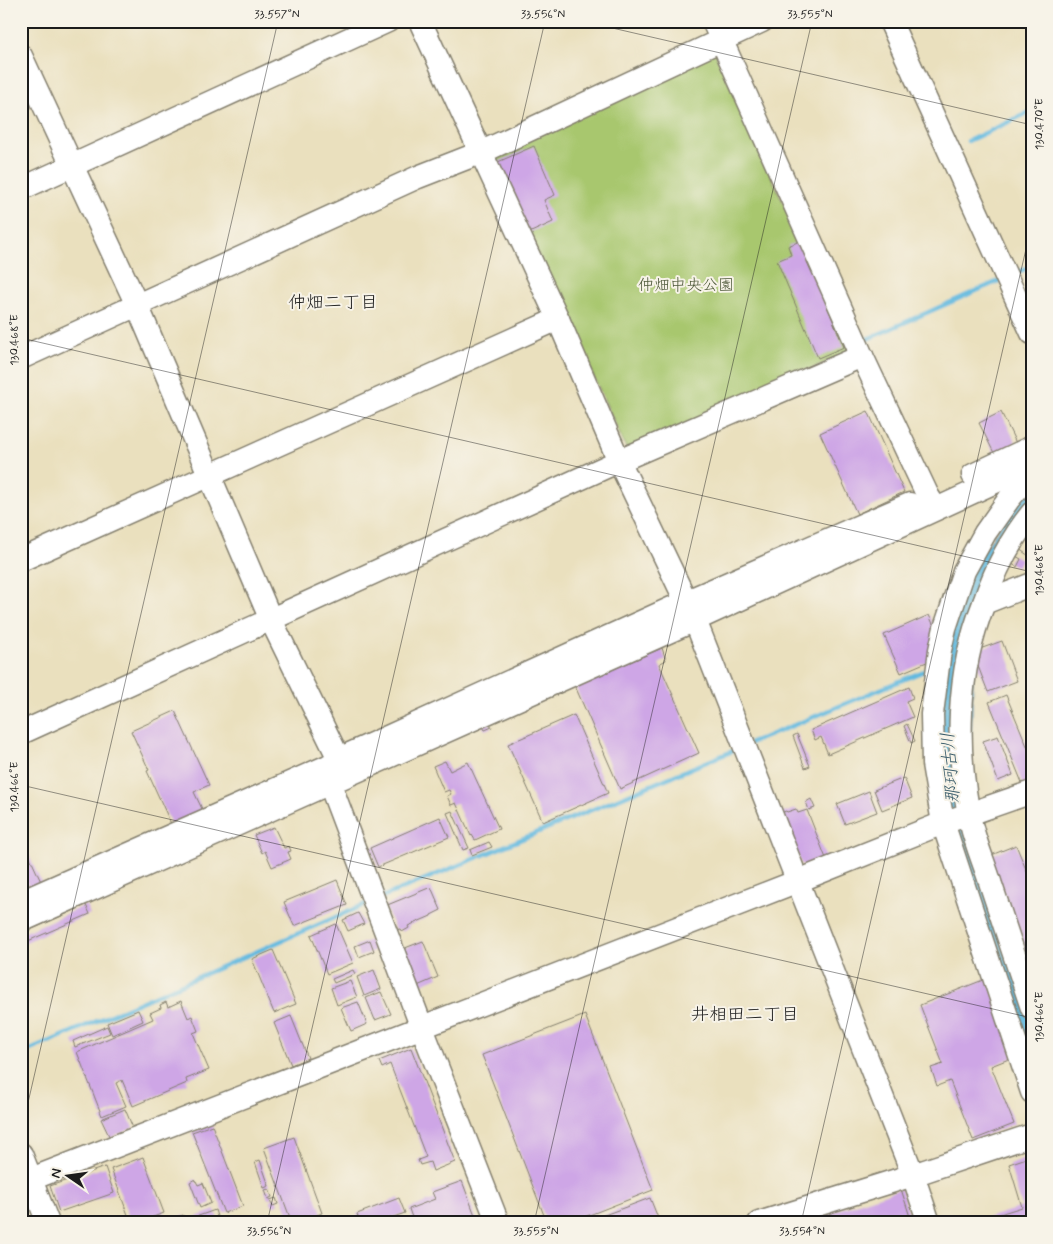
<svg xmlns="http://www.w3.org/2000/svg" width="1053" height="1244" viewBox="0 0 1053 1244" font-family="Mynerve,'Klee One',sans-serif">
<rect width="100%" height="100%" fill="#f7f3e8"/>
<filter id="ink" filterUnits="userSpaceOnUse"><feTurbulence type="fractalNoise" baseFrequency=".02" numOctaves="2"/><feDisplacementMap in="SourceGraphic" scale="10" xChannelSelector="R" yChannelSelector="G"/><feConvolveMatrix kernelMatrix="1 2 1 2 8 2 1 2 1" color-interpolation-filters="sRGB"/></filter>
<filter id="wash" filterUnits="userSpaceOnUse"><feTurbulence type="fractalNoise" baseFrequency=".0096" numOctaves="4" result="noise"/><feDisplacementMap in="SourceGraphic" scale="20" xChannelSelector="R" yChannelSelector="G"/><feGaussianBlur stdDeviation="1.12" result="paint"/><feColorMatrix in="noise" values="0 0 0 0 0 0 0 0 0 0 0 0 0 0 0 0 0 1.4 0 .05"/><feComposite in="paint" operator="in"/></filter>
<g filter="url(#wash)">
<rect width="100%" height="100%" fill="#eae0be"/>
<!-- green -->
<polygon fill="#a8c76e" stroke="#627245" points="715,53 851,351 627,450 492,154"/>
<!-- water -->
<polygon fill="#62b9df" stroke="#3f6a7e" points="1032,478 1032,505 975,613 969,827 1032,1022 1032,1083 944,809 940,681 969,573"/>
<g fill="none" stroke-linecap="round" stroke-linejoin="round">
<!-- stream -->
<g stroke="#62b9df" stroke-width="4.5">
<polyline points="968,141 1032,111"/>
<polyline points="1012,275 1032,266"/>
<polyline points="865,340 1001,280"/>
<polyline points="751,743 931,668"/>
<polyline points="380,898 740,748"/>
<polyline points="21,1054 368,903"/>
</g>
</g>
<g id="blocks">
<!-- building -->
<g fill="#cea6e6">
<polygon points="534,146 555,195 544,200 553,222 529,233 498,162"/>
<polygon points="800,241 844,347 818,358 777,261 791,255 788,246"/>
<polygon points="868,411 904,492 857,514 820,433"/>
<polygon points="1001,412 1016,443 994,453 979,423"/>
<polygon points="1032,531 1032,558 1019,549"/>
<polygon points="1014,555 1021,559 1017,567 1009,562"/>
<polygon points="929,615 937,633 929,661 901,673 884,635"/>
<polygon points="1002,641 1017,681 988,692 976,661 980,659 977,650"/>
<polygon points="662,648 666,660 659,664 699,753 620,789 575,686"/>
<polygon points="909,687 913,698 906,701 913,717 828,754 821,737 815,740 811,730"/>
<polygon points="1006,695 1032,758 1032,781 1023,785 989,702"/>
<polygon points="175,711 209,785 194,792 203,811 172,826 147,771 149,770 131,731"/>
<polygon points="574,715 608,793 543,822 508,744"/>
<polygon points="489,722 492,727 485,730 482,725"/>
<polygon points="907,724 915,741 911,743 904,726"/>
<polygon points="797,734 810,766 805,768 793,736"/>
<polygon points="998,736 1013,775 998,781 983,741"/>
<polygon points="445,761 450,771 468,762 499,829 475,840 472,835 471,836 456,803 451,805 447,796 451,794 449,790 444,792 433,766"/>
<polygon points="904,778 912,798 882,810 874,790"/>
<polygon points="869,791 877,812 845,824 837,804"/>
<polygon points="811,799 815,808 809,810 806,802"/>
<polygon points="796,809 798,813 807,810 827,861 805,869 803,865 802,866 781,813 786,811 787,812"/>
<polygon points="452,811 469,848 463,850 447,813"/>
<polygon points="440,817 449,837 378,867 370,848"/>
<polygon points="274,827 284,848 289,846 291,851 288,852 291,859 272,867 265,851 262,853 254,835"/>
<polygon points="23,842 42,884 30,889 21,871 21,843"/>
<polygon points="489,842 492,847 472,855 470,850"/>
<polygon points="1016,845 1032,884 1032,958 1028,960 1026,954 1023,955 1010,920 1014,918 989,856"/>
<polygon points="337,880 347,905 294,926 284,902"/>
<polygon points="431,887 441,910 431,915 431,916 408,926 409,928 402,932 400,929 395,930 385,906"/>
<polygon points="86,905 90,914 21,944 21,934"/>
<polygon points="358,913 364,924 348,931 343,920"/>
<polygon points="336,924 353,963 327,974 311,935"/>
<polygon points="370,940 374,951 359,957 355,946"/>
<polygon points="423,941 438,977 415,987 400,950"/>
<polygon points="273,950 296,1004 274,1013 252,959"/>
<polygon points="353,970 355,974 334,983 332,979"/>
<polygon points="374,970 381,989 364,996 357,977"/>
<polygon points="988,978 1014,1057 991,1066 1014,1124 973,1140 950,1081 937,1086 931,1068 943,1064 920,1005"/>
<polygon points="350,981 357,997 337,1005 331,988"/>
<polygon points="381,992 391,1014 375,1020 366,998"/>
<polygon points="181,1001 188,1018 192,1016 198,1031 193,1033 209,1070 186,1079 187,1083 133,1106 122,1080 116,1083 126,1106 102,1116 77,1052 153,1019 150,1013 161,1008 160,1005 166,1002 168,1007"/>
<polygon points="358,1002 367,1024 351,1031 341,1008"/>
<polygon points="138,1010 143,1021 112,1035 107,1023"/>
<polygon points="585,1015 653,1190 569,1223 547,1223 482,1055"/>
<polygon points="291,1016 308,1058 291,1065 274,1023"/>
<polygon points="107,1026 110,1033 75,1047 73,1041"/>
<polygon points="411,1048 455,1162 433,1171 430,1162 420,1165 418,1160 426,1157 390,1064 382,1068 379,1061"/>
<polygon points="125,1109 133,1128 110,1138 101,1119"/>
<polygon points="212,1125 243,1206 224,1213 192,1132"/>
<polygon points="294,1137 322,1213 297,1223 292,1223 264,1148"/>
<polygon points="1032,1156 1032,1223 971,1223 1022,1207 1009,1164"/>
<polygon points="143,1157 164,1213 137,1223 131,1223 111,1169"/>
<polygon points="260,1160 269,1186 264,1188 255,1162"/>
<polygon points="105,1167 114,1193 59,1212 50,1186"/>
<polygon points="195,1179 198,1185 203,1183 211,1203 200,1208 190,1182"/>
<polygon points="462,1181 478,1223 414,1223 409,1209 435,1199 432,1192"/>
<polygon points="269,1189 272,1197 268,1199 265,1190"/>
<polygon points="901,1189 912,1223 801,1223 801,1222"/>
<polygon points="276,1198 278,1204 273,1206 270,1200"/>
<polygon points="399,1198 405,1213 388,1219 389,1223 360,1223 357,1214"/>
<polygon points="650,1198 660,1223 583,1223"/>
<polygon points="215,1210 219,1223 161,1223 183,1215 185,1221"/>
</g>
</g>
</g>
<g filter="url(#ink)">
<use href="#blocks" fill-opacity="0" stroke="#837e6d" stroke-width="1"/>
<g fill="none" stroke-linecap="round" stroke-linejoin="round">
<defs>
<g id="minor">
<polyline points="420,21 558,319 619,461 695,620 913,1175 929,1223"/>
<polyline points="713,21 862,356 928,496 936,508"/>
<polyline points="890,21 1032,333"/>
<polyline points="21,56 137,305 271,620 339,759"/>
<polyline points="21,189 388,21"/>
<polyline points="21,358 418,177 482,152 762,21"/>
<polyline points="1032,471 1009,499 985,533 964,571 945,628 940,650 932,714 933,764 943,823 1032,1092"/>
<polyline points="973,475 1032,447"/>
<polyline points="21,560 558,319"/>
<path d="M1032 584 984 603C956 673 955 751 971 824 976 845 985 865 991 885 1005 926 1018 967 1032 1008"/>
<path d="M984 603C995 570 1010 540 1032 513"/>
<polyline points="21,733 619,461 862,356"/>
<polyline points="329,767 333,792 422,1028 498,1223"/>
<polyline points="21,902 328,766 339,759 685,602 910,504"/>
<polyline points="21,921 695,620 1032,465"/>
<polyline points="21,1154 48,1223"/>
<polyline points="21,1183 798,881 943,823 1032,792"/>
<polyline points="759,1223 913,1175 1032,1135"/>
</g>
</defs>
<!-- minor casing -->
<use href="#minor" stroke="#837e6d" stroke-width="25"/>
<!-- minor -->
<use href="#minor" stroke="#fff" stroke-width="22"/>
</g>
</g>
<!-- ticks -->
<path fill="none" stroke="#1c1c1c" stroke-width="1" stroke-opacity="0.45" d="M582 21 1032 125M21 338 1032 572M21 785 1032 1018M21 1133 278 21M267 1223 545 21M534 1223 812 21M801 1223 1032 223"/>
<g text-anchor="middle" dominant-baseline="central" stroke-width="4" stroke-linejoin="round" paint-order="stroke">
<!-- park labels -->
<g font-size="16" fill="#4d5839" stroke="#f7f3e8">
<text x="686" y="285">仲畑中央公園</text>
</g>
<!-- neighbourhood labels -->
<g font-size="18" fill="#1c1c1c" stroke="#f7f3e8">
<text x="333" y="303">仲畑二丁目</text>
<text x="745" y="1015">井相田二丁目</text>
</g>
<!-- water labels -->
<g font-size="18" font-style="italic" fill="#385b6a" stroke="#f7f3e8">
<text transform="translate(951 768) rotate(-95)">那珂古川</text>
</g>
</g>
<!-- margin -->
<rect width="1053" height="1244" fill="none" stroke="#f7f3e8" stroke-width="55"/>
<!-- north arrow -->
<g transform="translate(68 1176) rotate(283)" stroke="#f7f3e8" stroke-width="4" paint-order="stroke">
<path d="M0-4L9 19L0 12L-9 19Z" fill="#1c1c1c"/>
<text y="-8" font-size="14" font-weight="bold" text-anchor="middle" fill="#1c1c1c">N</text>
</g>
<rect x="28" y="28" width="998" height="1188" fill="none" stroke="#1c1c1c" stroke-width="2"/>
<g font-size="12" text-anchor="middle" fill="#1c1c1c">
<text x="277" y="18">33.557°N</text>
<text x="543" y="18">33.556°N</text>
<text x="810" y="18">33.555°N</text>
<text transform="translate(1039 124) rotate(-90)" y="4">130.470°E</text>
<text transform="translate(14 340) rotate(-90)" y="4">130.468°E</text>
<text transform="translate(1039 570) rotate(-90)" y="4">130.468°E</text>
<text transform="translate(14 787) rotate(-90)" y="4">130.466°E</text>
<text transform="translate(1039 1017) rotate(-90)" y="4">130.466°E</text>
<text x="269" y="1235">33.556°N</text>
<text x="536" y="1235">33.555°N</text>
<text x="802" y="1235">33.554°N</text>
</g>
</svg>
